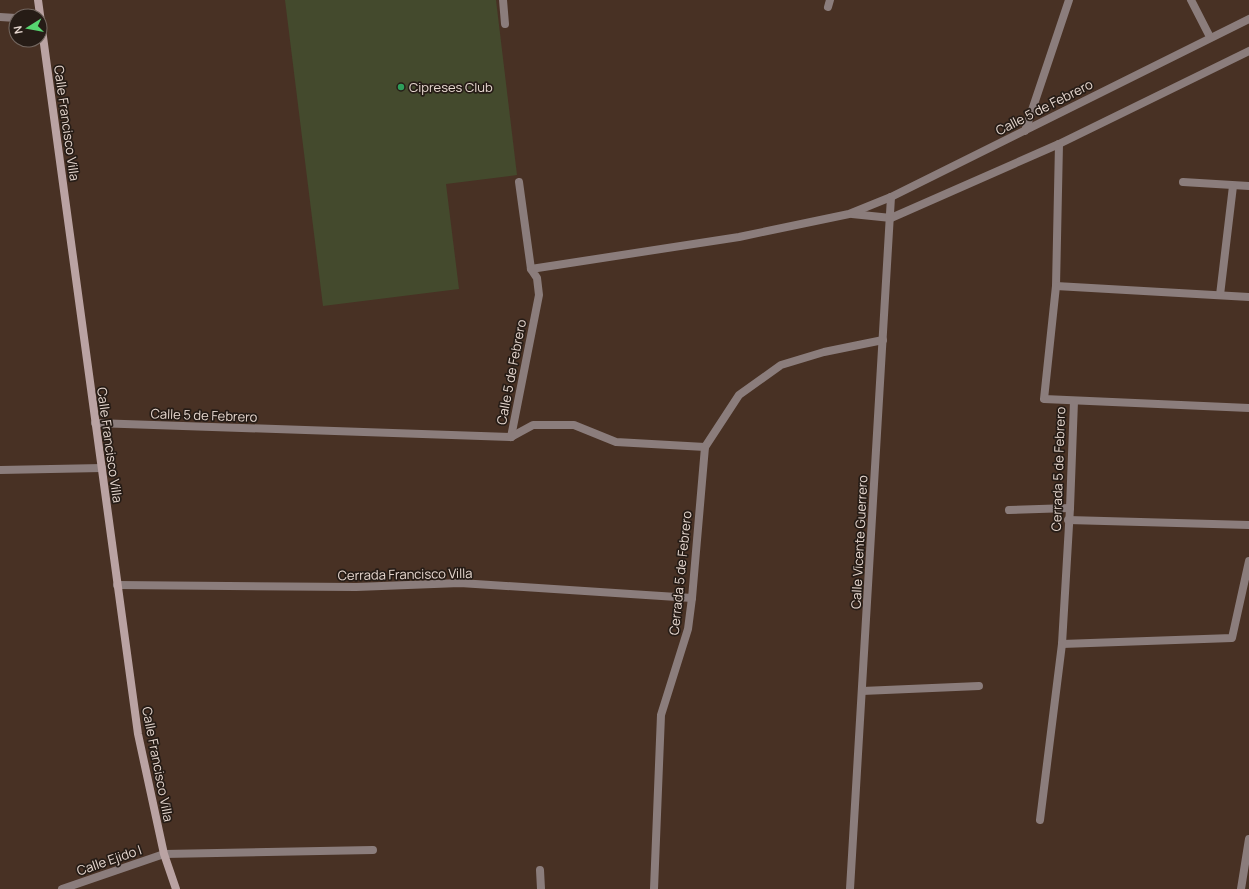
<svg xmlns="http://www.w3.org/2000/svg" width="1249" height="889" viewBox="0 0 1249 889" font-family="Manrope,sans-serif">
<rect width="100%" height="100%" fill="#483124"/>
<!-- green -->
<polygon fill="#444a2d" points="285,0 496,0 517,175 446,184 459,289 323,306"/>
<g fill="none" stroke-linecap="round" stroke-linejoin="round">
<!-- lane -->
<polyline stroke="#8b7d7c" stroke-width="8" points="828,7 830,0"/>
<!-- street -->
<g stroke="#8b7d7c" stroke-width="8">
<polyline points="503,0 505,24"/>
<polyline points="1191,0 1210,37"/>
<polyline points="0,17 16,18"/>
<polyline points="1025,131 1069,0"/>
<polyline points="1059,144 1056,286 1044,399 1249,408"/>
<polyline points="519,182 531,269"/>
<polyline points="1183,182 1249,186"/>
<polyline points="852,214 891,218 1059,144 1249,51"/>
<polyline points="1056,286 1249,297"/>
<polyline points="1220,295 1233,186"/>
<polyline points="95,423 511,437"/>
<polyline points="511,437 539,295 537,278 531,269 739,237 849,214 891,197 1249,19"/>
<polyline points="511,437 533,425 574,425 616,442 705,447"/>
<polyline points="0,470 102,468"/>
<polyline points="1009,510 1070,508"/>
<polyline points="1068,520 1249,525"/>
<polyline points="117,585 356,587 460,583 692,598"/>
<polyline points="1062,644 1232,638 1249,561"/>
<polyline points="862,691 979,686"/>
<polyline points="1040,820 1062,644 1070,508 1074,401"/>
<polyline points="540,870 541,889"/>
<polyline points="62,889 164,854 373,850"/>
<polyline points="654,889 661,715 688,629 692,598 705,447 739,395 781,365 824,352 883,340"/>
<polyline points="850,889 891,197"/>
<polyline points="1241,889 1249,839"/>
</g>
<!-- secondary -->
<polyline stroke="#baa3a3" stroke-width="8" points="38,0 138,734 164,854 176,889"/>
</g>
<!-- markers -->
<circle fill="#2e9e5b" stroke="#261c16" stroke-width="1.5" cx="401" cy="87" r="4"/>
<g text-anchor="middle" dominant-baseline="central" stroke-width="3.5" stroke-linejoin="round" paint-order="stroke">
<!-- poi labels -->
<g font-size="13" fill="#e7d8d0" stroke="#261c16" text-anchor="start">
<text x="409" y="87">Cipreses Club</text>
</g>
<!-- street labels -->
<g font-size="13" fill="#e7d8d0" stroke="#261c16">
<text transform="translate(1044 107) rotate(-27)">Calle 5 de Febrero</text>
<text transform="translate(67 123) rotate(82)">Calle Francisco Villa</text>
<text transform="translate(511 372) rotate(-79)">Calle 5 de Febrero</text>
<text transform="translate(204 415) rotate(2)">Calle 5 de Febrero</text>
<text transform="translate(110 445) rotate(82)">Calle Francisco Villa</text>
<text transform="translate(1058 469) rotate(-88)">Cerrada 5 de Febrero</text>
<text transform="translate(859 542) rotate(-87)">Calle Vicente Guerrero</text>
<text transform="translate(680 573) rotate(-84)">Cerrada 5 de Febrero</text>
<text transform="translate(405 574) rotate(-1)">Cerrada Francisco Villa</text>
<text transform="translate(158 764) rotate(79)">Calle Francisco Villa</text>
<text transform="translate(109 860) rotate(-19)">Calle Ejido I</text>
</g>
</g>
<!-- north arrow -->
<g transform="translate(28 28) rotate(259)"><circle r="19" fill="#261c16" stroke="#736760"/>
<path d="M0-3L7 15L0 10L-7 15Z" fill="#57d570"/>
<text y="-6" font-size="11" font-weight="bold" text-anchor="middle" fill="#e7d8d0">N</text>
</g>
</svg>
